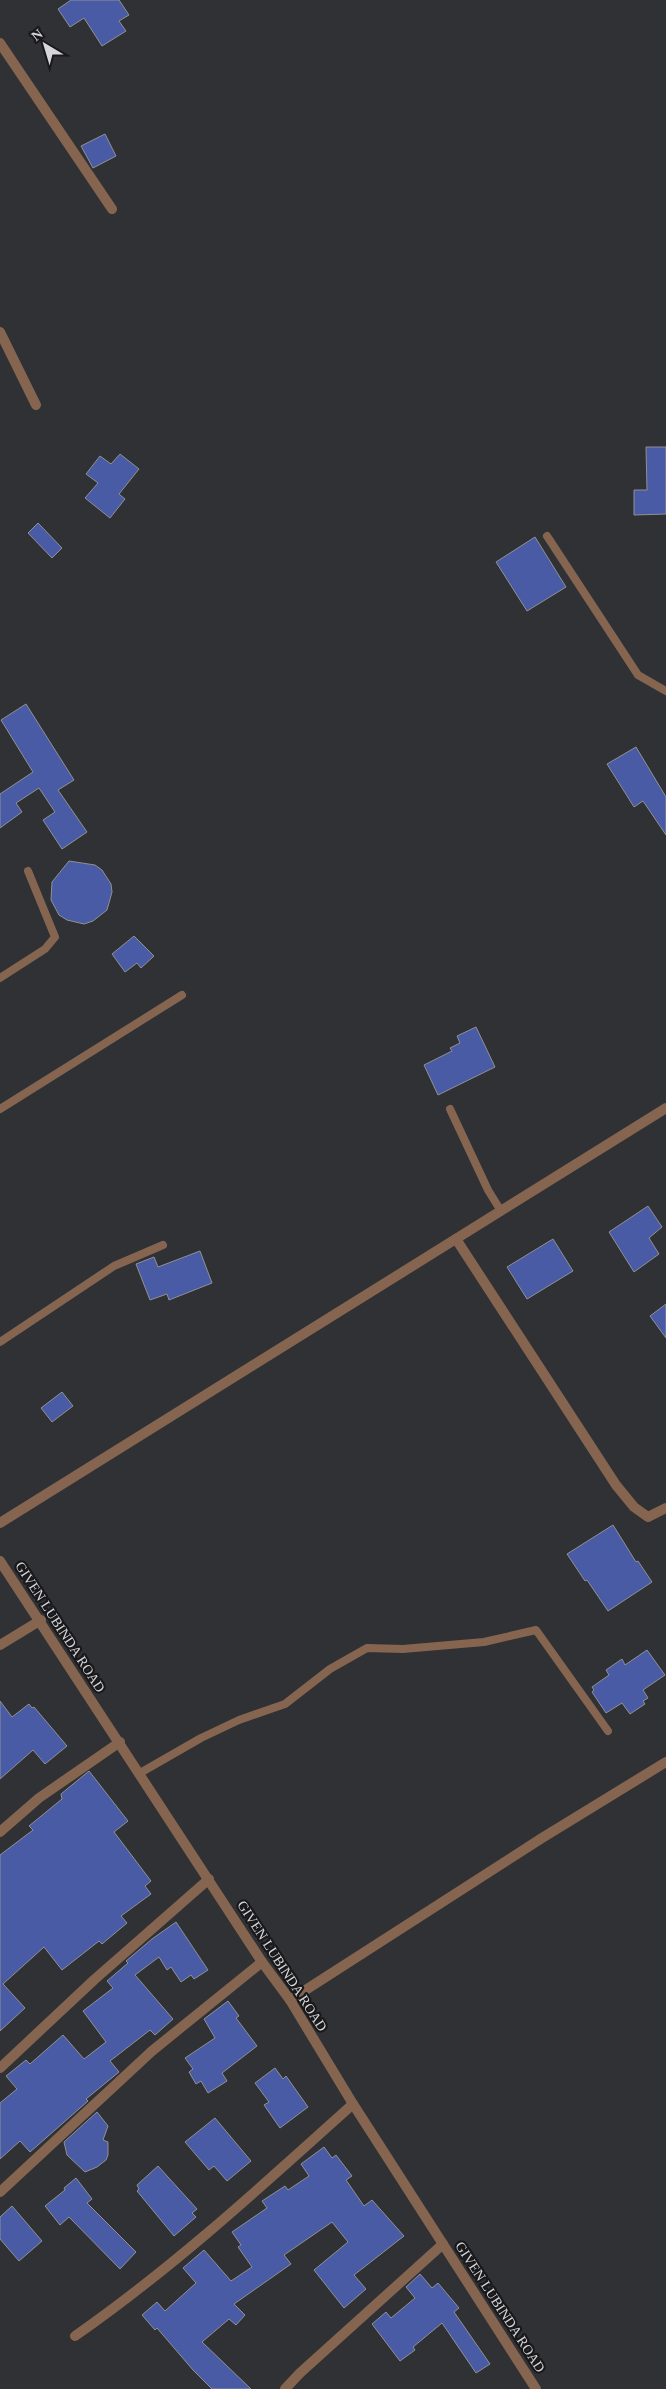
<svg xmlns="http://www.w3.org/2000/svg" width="666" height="2389" viewBox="0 0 666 2389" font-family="'Times New Roman',serif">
<rect width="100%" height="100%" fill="#303134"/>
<!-- building -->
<g fill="#495ba4" stroke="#909194">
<polygon points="71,0 119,0 129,15 119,21 126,31 102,46 84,18 70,27 58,9"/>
<polygon points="105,134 116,156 93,168 81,146"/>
<polygon points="646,447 666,447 666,514 634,515 634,490 647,490"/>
<polygon points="120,454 139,469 119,494 125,499 110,518 85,498 98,483 86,474 100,456 111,464"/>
<polygon points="38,523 62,548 52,558 28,533"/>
<polygon points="535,537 566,587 527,611 496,562"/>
<polygon points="26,704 74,780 58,790 87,832 62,849 43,820 55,812 39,788 16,803 22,812 0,828 0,794 33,772 1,720"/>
<polygon points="636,747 666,797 666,835 643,801 634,807 607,764"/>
<polygon points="69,861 95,865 102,870 111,884 112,892 107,910 93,921 84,924 67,920 59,915 51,900 52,882"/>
<polygon points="134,936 154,956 141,968 137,963 125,972 112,954"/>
<polygon points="476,1027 495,1067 438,1095 424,1065 452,1051 450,1048 460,1043 457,1036"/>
<polygon points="648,1206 662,1227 649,1238 659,1254 634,1272 609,1232"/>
<polygon points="553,1239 573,1271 527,1299 507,1267"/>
<polygon points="200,1251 212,1283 169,1300 167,1294 150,1300 136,1264 154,1257 158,1267"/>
<polygon points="666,1304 666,1338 650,1316"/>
<polygon points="62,1392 73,1406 52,1422 41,1408"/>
<polygon points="613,1525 636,1562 638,1561 652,1582 608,1611 587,1580 585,1581 567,1554"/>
<polygon points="647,1650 665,1675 643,1690 648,1698 643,1701 645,1704 630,1714 622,1703 606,1713 592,1692 594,1690 592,1687 609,1675 606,1670 622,1659 625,1665"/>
<polygon points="0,1701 12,1717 29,1704 32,1708 34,1707 67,1746 45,1764 33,1750 0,1779"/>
<polygon points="89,1771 128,1821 114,1832 151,1881 145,1886 151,1894 121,1916 127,1923 102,1944 99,1941 62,1970 44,1947 3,1984 25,2008 0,2031 0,1855 33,1830 29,1826 62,1799 61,1794"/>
<polygon points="176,1922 208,1970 194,1979 191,1975 181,1982 171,1967 167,1970 159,1957 135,1975 173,2019 155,2035 150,2030 110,2061 119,2072 86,2099 88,2101 30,2152 20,2141 0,2159 0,2103 17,2089 6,2076 26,2060 30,2064 63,2035 84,2059 106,2042 83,2011 113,1988 107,1981 128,1963 126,1961 152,1939"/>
<polygon points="228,2001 239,2016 236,2018 257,2046 222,2073 227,2081 208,2093 201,2081 196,2084 189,2072 193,2069 185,2058 215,2038 204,2019"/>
<polygon points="275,2068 283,2079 286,2076 308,2107 280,2128 264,2105 269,2102 255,2083"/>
<polygon points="97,2112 108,2126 103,2140 108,2142 108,2155 106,2160 97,2167 85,2172 67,2155 64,2142"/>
<polygon points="215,2118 251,2161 227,2181 214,2166 209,2170 185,2142"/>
<polygon points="324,2147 332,2158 336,2155 352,2176 346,2180 364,2206 372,2200 404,2236 354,2275 366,2289 344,2308 314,2270 348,2242 332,2222 284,2255 291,2264 234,2304 245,2315 236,2325 229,2319 202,2342 251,2389 212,2389 193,2370 157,2328 155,2330 142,2315 157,2302 165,2311 196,2283 183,2268 204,2250 231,2281 252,2267 238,2247 241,2245 232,2232 267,2208 262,2201 285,2186 288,2190 309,2176 301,2164"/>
<polygon points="158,2166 197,2209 192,2213 196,2217 174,2236 137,2191 139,2189 137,2185"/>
<polygon points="76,2178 92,2199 87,2203 136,2252 120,2269 69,2217 60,2225 45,2206 65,2190 64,2188"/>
<polygon points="12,2206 42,2241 19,2261 0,2239 0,2217"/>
<polygon points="420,2274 432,2288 438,2283 459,2308 454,2312 490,2364 476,2373 442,2323 413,2347 415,2350 400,2361 372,2324 386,2312 391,2318 415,2298 406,2287"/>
</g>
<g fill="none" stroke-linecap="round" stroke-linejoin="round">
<!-- service -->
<g stroke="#866550" stroke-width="8">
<polyline points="547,536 638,675 666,691"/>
<polyline points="0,978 45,949 55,937 28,871"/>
<polyline points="0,1109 182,995"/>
<polyline points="450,1109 488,1190 501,1211"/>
<polyline points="0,1342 114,1266 163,1245"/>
<polyline points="140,1773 201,1738 239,1720 285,1704 330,1669 367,1648 403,1649 484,1642 536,1630 608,1731"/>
</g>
<!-- minor -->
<g stroke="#866550" stroke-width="10">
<polyline points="0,43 112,209"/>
<polyline points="0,332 36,405"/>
<polyline points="456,1239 616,1485 634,1507 648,1517 666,1508"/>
<polyline points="0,1523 666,1108"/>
<polyline points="0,1645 41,1620"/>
<polyline points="0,1832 39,1798 120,1742"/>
<polyline points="290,2000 542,1838 666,1762"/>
<polyline points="0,2068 95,1979 209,1879"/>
<polyline points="0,2192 152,2051 262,1962"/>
<path d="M75 2336C174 2267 263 2185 353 2104"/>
<polyline points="285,2389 300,2373 443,2244"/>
</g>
<!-- tertiary -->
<polyline stroke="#866550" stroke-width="10" points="0,1561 262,1962 290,2000 353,2104 536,2389"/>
</g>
<g text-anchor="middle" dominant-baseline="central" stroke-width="4.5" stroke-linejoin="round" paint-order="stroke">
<!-- street labels -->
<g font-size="14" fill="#d7d7d9" stroke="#19191b">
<text transform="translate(60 1627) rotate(57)">GIVEN LUBINDA ROAD</text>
<text transform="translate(282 1966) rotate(57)">GIVEN LUBINDA ROAD</text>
<text transform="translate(500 2307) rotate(57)">GIVEN LUBINDA ROAD</text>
</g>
</g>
<!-- north arrow -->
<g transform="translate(45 45) rotate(322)" stroke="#19191b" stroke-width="4" paint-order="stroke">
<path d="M0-4L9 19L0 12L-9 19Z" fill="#d7d7d9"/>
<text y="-8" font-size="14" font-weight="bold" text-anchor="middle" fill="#d7d7d9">N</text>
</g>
</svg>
